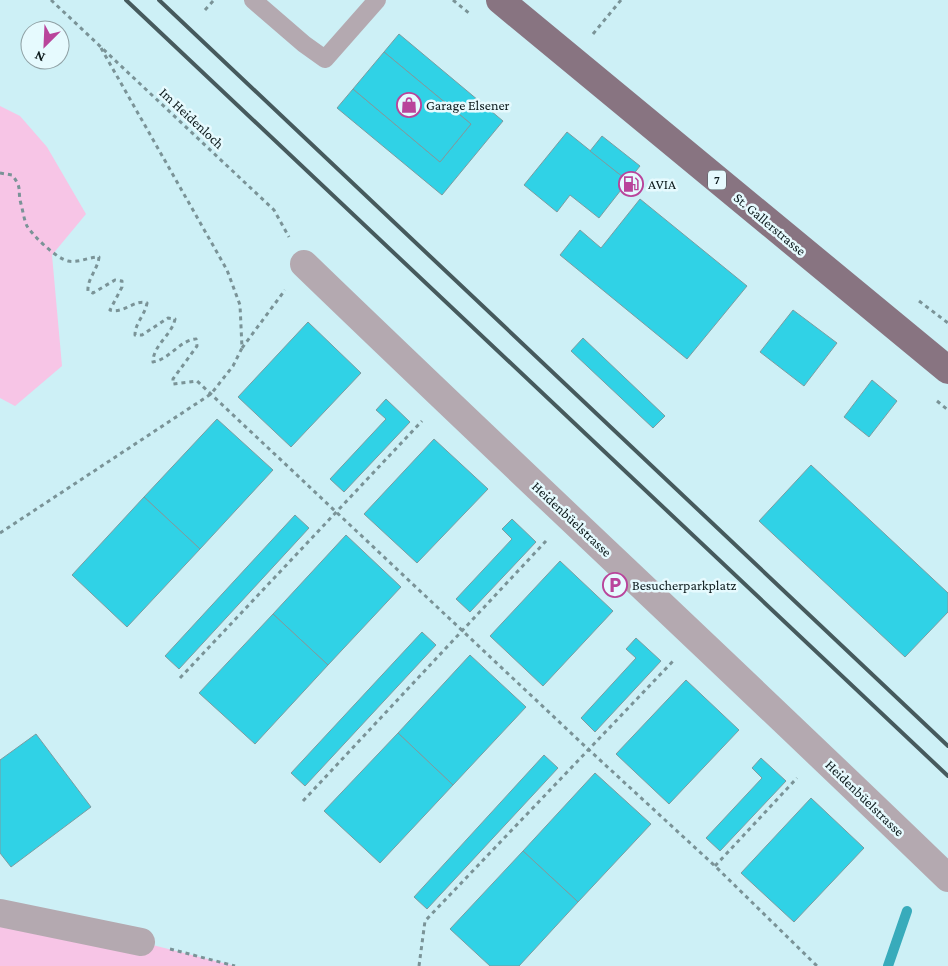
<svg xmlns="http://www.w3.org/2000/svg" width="948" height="966" viewBox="0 0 948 966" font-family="'Crimson Pro',serif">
<rect width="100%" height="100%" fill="#cdf0f6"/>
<!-- green -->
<g fill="#f7c5e6">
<polygon points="0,106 20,116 47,147 86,214 52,255 62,366 15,406 0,398"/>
<polygon points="0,913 141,942 235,966 0,966"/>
</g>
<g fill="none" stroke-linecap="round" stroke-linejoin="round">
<!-- stream -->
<polyline stroke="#38abbb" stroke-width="10" points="888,966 907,911"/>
</g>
<!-- building -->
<g fill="#30d2e6" stroke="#7b9ca1">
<polygon points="399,34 503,121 442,195 337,108 353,89 440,162 471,124 384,52"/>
<polygon points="384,52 471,124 440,162 353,89"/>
<polygon points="567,132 628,181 599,218 570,195 557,212 524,185"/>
<polygon points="602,136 640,166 628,181 590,151"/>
<polygon points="640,199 747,286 687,359 560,255 580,230 601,248"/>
<polygon points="793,310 837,343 804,386 760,352"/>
<polygon points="308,322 361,373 291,447 238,397"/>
<polygon points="583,338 665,416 653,428 571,351"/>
<polygon points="872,380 897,401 869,437 844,417"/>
<polygon points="386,399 410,422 344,492 330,479 386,419 376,410"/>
<polygon points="217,419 273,470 200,549 144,497"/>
<polygon points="434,439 488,489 417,563 364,514"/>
<polygon points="811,465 948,593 948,612 905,657 759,521"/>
<polygon points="144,497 200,549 127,627 72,575"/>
<polygon points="295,515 309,528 179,669 165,656"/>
<polygon points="512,519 536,542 470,612 456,599 512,539 502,529"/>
<polygon points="346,535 401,587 328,665 273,614"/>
<polygon points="560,561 613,611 543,686 490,636"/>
<polygon points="273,614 328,665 255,744 199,693"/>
<polygon points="422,632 436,645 305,786 291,773"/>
<polygon points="636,638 661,661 595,732 581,718 636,658 626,649"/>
<polygon points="470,655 526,707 453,785 398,733"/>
<polygon points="686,680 739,730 669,804 616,754"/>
<polygon points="398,733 453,785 380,863 324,811"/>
<polygon points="36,734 91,807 11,867 0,853 0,760"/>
<polygon points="544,755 558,768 427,909 414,897"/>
<polygon points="761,758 786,781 720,851 706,838 762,778 752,768"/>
<polygon points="595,773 651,824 578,902 523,851"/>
<polygon points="811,798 864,848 794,922 741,873"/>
<polygon points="523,851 578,902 519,966 490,966 450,929"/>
</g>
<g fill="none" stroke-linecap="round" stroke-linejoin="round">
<!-- path -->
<g stroke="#7a9397" stroke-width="3" stroke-dasharray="4 4" stroke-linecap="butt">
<polyline points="51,0 274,210 289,237"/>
<polyline points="453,0 470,14"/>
<polyline points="205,10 214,0"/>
<polyline points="593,34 621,0"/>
<path d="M0 173 12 175C23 189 17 189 21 204 23 211 24 220 27 226 33 236 57 259 68 261 79 263 88 257 99 257 98 269 87 279 88 291L93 293 115 280 122 281V287L110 310C124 314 134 299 147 303 145 315 135 323 135 335H142L168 318 175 319C172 335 153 345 153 362 170 359 180 340 196 339L197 346 173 379V384L197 381 588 749 715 866 817 966"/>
<polyline points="919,301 948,323"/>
<polyline points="242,348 285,290"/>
<polyline points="937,401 948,410"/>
<polyline points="0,533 211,394 233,366 242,348 240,305 227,270 101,48"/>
<polyline points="180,678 422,421"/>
<polyline points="303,801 546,541"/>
<polyline points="715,866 797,778"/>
<polyline points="170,949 235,966"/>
<polyline points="419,966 425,921 675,659"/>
</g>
<!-- lane -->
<polyline stroke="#b4a9b0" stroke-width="18" points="253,0 304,44 325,59 377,0"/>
<!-- street -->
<g stroke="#b4a9b0" stroke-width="28">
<path d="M304 264C517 470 735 672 948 878"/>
<polyline points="0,913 141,942"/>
</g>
<!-- primary -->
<polyline stroke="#887481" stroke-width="28" points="500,0 948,370"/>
<!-- rail -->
<g stroke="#465a5d" stroke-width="4">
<polyline points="126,0 948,776"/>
<polyline points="159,0 948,746"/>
</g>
</g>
<!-- icons -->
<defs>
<symbol id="shop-ring" viewBox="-11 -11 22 22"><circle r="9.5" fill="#e6fafe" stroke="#b9449b" stroke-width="1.5"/><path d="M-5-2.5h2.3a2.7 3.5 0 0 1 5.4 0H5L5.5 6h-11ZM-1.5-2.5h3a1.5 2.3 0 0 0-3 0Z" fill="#b9449b"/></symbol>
<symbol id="fuel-ring" viewBox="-11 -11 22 22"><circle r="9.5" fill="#e6fafe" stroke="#b9449b" stroke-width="1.5"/><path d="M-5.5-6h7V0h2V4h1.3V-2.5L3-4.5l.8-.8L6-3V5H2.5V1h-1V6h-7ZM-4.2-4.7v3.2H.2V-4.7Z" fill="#b9449b"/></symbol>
<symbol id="parking-ring" viewBox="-11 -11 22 22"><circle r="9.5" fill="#e6fafe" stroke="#b9449b" stroke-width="1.5"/><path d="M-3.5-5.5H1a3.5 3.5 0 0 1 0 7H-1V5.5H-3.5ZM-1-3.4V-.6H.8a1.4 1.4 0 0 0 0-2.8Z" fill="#b9449b"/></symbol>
</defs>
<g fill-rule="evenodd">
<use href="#shop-ring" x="395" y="91" width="28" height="28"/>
<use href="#fuel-ring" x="617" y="170" width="28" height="28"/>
<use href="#parking-ring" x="601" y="571" width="28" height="28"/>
</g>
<g text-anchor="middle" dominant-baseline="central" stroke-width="5" stroke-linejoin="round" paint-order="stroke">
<!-- shield labels -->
<rect fill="#e6fafe" stroke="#4e5d60" stroke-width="1" x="708" y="170.5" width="18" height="19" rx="4"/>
<g font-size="12" font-weight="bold" fill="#0d1a1c">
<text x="717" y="180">7</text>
</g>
<!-- poi labels -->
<g font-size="14" fill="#0d1a1c" stroke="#e6fafe" text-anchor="start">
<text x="426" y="105">Garage Elsener</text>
<text x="648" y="184">AVIA</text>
<text x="632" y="585">Besucherparkplatz</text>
</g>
<!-- street labels -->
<g font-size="14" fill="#0d1a1c" stroke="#e6fafe">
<text transform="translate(192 118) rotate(43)">Im Heidenloch</text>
<text transform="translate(770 224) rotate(40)">St. Gallerstrasse</text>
<text transform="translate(572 519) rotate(43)">Heidenbüelstrasse</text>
<text transform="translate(865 798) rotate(44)">Heidenbüelstrasse</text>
</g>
</g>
<!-- north arrow -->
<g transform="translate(45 45) rotate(204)"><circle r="24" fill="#e6fafe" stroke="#8fa0a4"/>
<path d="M0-4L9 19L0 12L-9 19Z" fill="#b9449b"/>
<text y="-8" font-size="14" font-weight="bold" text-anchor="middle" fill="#0d1a1c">N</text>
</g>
</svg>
